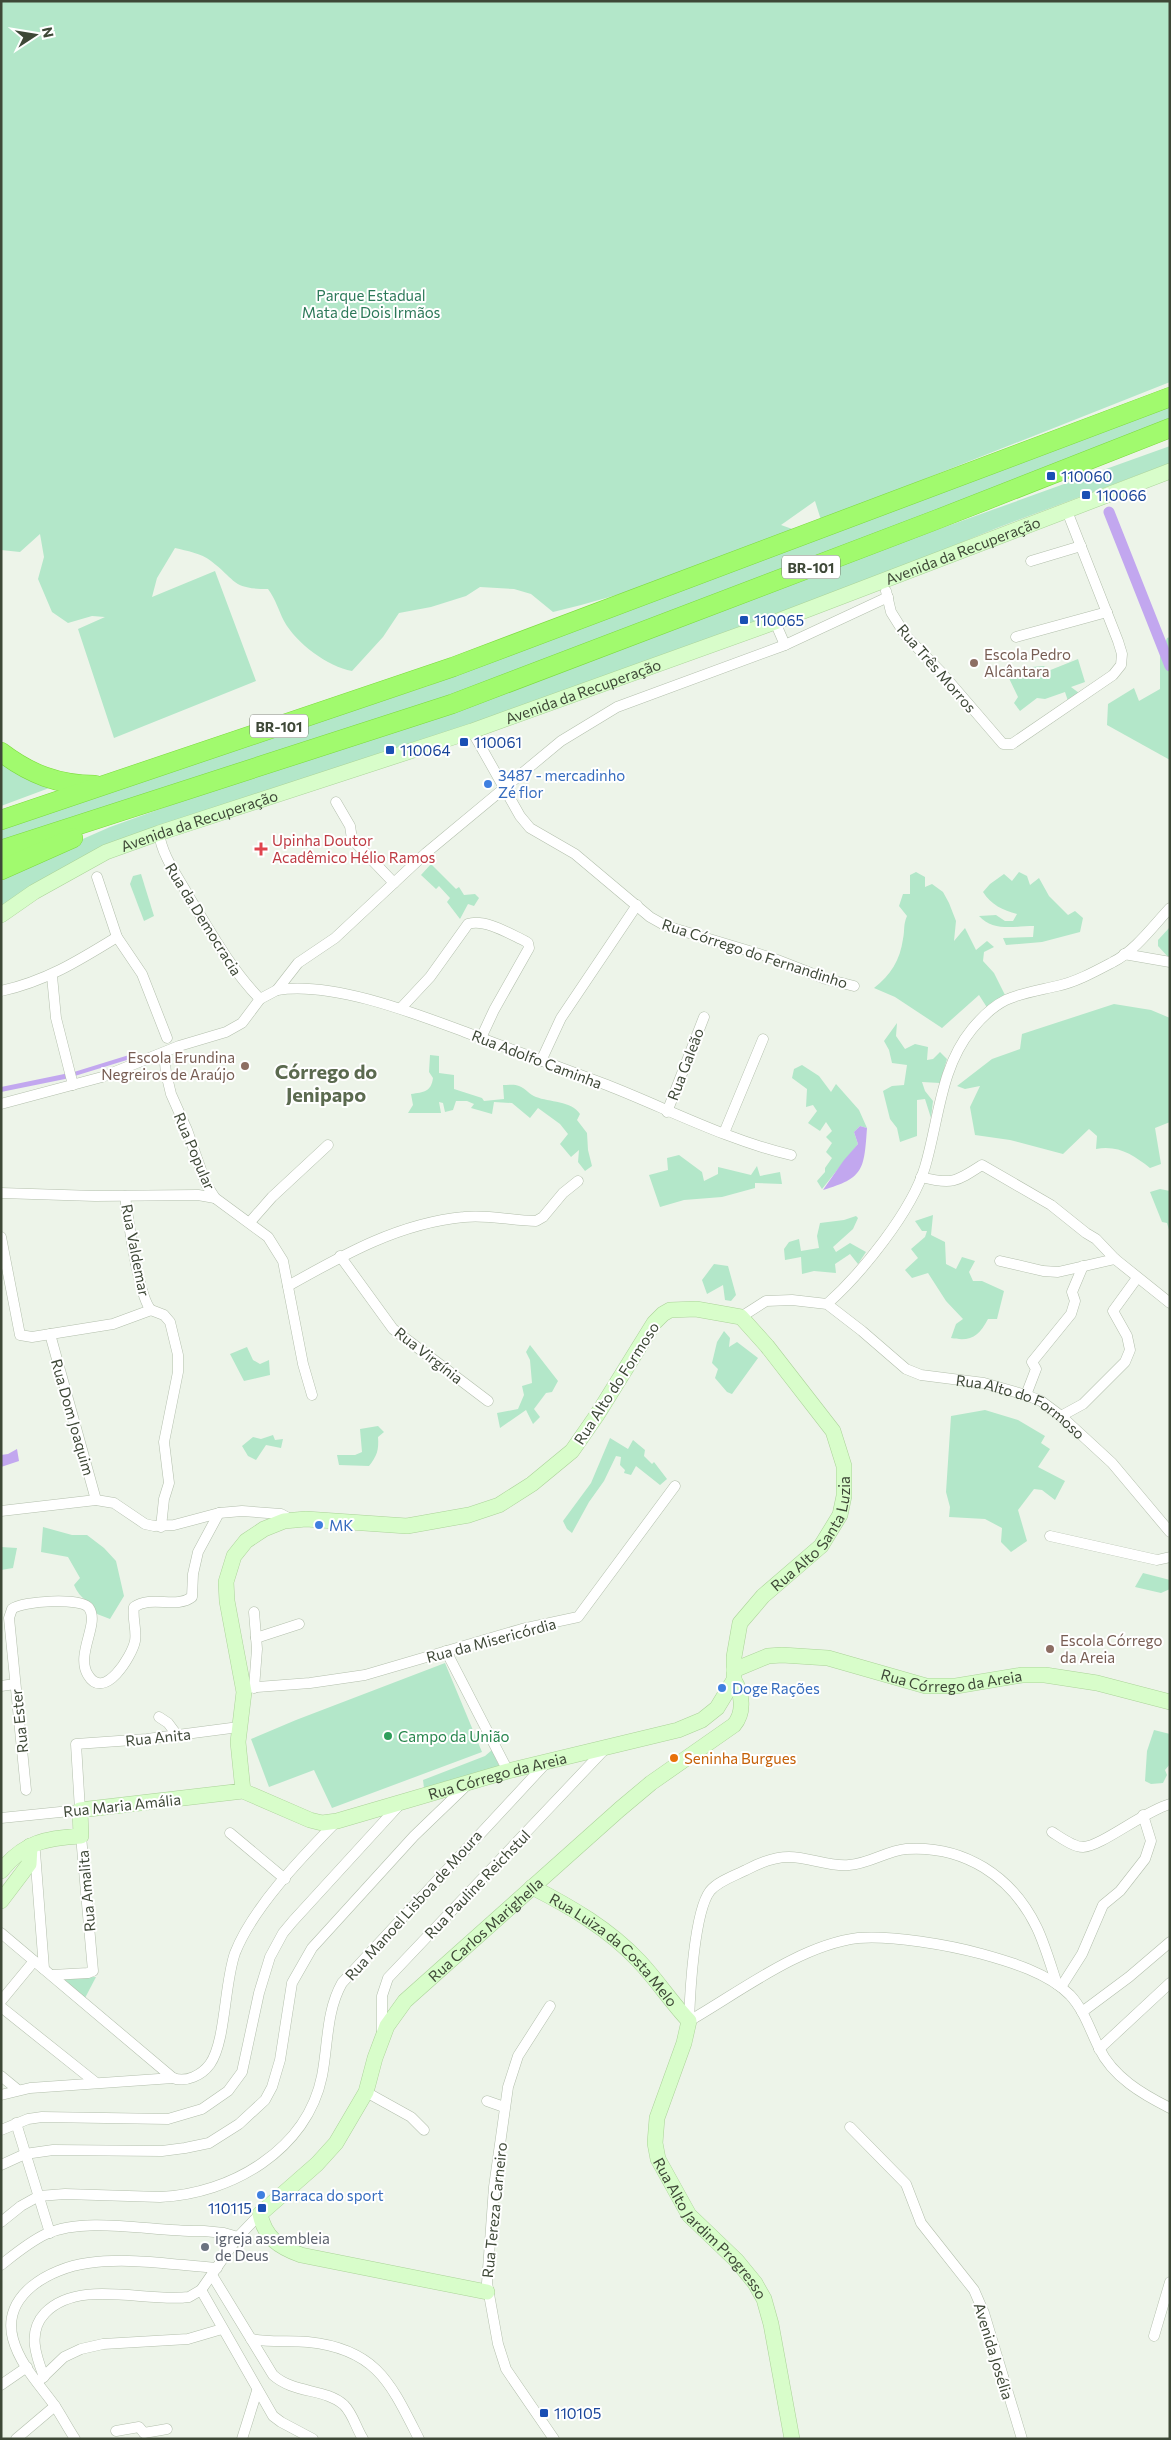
<svg xmlns="http://www.w3.org/2000/svg" width="1171" height="2440" viewBox="0 0 1171 2440" font-family="Commissioner,sans-serif">
<rect width="100%" height="100%" fill="#edf4e9"/>
<!-- green -->
<g fill="#b3e7c9">
<path d="M1 1H1170V382L821 520 815 501 781 525 795 530C715 561 637 593 553 612L531 594 514 589 480 587 466 596 431 607 399 613 383 637 352 671C328 667 296 643 284 621 278 609 276 600 268 589 232 589 237 581 211 561 201 553 187 551 175 548L157 578 152 597 215 571 256 681 114 738 78 629 105 617 92 616 68 623 52 612 38 579 44 557 40 534 20 552 1 550Z"/>
<polygon points="1170,404 1170,423 433,704 1,841 1,825 428,686"/>
<polygon points="1170,446 1170,463 997,528 871,579 530,705 144,832 1,907 1,875 110,827"/>
<polygon points="1170,637 1170,760 1107,725 1108,704 1134,688 1139,701 1160,689 1160,657 1167,638"/>
<polygon points="1078,659 1085,682 1071,687 1079,693 1068,701 1065,692 1045,699 1037,698 1020,711 1014,703 1018,697 1005,670 1010,665 1015,672 1019,668 1044,666 1048,671"/>
<polygon points="1,758 60,784 1,806"/>
<polygon points="431,864 456,889 459,887 464,895 475,894 479,898 474,906 468,904 460,919 447,902 450,898 439,886 436,889 421,875"/>
<path d="M916 872 925 877V887L932 884 943 892 949 903 956 921 954 941 965 928 976 950 987 941 994 947 984 952 983 961 994 973 1005 995 988 1009 979 995 942 1028 895 997 874 988C891 975 900 960 903 939 905 930 903 925 907 916L899 906 903 894H910V875Z"/>
<path d="M1019 872 1027 876 1030 885 1039 878 1049 896 1068 915 1075 911 1083 918 1080 932 1042 942 1006 945 1003 938 1033 937 1034 926C1015 926 993 932 979 916L996 915 1005 921H1013L1017 914C1003 910 991 905 983 892L990 884 1004 874 1012 881Z"/>
<polygon points="141,874 154,916 144,921 130,884 133,876"/>
<polygon points="1170,927 1170,959 1158,946 1158,940"/>
<path d="M1114 1004 1151 1010 1170 1018V1122L1155 1128 1161 1164 1150 1168C1133 1155 1119 1145 1096 1149L1097 1136 1089 1129 1063 1154 1010 1140 975 1135 970 1107 980 1086 965 1089 957 1086 992 1059 1020 1049 1022 1034Z"/>
<polygon points="897,1023 896,1036 905,1049 915,1044 928,1047 927,1060 933,1059 940,1052 947,1059 940,1083 922,1082 925,1091 933,1101 931,1118 925,1099 917,1100 917,1136 900,1142 897,1128 890,1119 883,1091 892,1086 904,1085 907,1065 892,1063 889,1050 884,1041"/>
<path d="M430 1055 439 1056V1073L454 1075V1089L482 1098 484 1101 504 1099 503 1085C508 1085 515 1084 519 1086 525 1088 530 1095 536 1097 549 1102 572 1101 580 1114L577 1120 587 1133 588 1150 592 1166 585 1171 578 1162 579 1150 571 1157 560 1144 568 1134 560 1124 538 1108 530 1118 512 1103 494 1102 492 1114 471 1108 474 1104 467 1101H456L453 1110 445 1112 443 1103 439 1102 441 1113H408L413 1105 411 1094C424 1092 431 1092 433 1078L429 1072Z"/>
<polygon points="802,1065 819,1076 831,1092 836,1084 859,1110 867,1128 860,1126 854,1132 858,1144 822,1189 817,1181 825,1172 825,1168 832,1158 826,1152 832,1143 826,1137 832,1131 826,1122 820,1131 808,1123 817,1111 813,1105 806,1107 807,1089 792,1078 794,1069"/>
<polygon points="679,1155 702,1172 704,1181 718,1174 718,1167 751,1175 757,1166 760,1176 780,1172 782,1184 755,1183 755,1188 722,1197 684,1200 660,1207 649,1175 668,1170 667,1158"/>
<polygon points="1160,1189 1170,1191 1170,1233 1167,1223 1162,1222 1150,1192"/>
<path d="M933 1215 931 1235 945 1242 946 1264 956 1269 962 1257 975 1261 969 1272 973 1281H982L1004 1291 997 1319H988C979 1336 971 1342 951 1338L956 1324 963 1319 946 1301 928 1273 912 1278 905 1270 918 1258 911 1249 925 1237 927 1231H922L915 1221Z"/>
<polygon points="856,1216 858,1218 853,1229 833,1247 836,1252 850,1243 866,1252 858,1264 850,1254 835,1264 836,1273 814,1271 802,1274 801,1257 785,1260 784,1249 789,1242 799,1239 801,1251 819,1248 817,1236 820,1223 844,1220"/>
<polygon points="714,1264 728,1266 736,1295 731,1301 725,1300 723,1285 707,1294 702,1280"/>
<polygon points="724,1331 730,1338 729,1347 737,1342 758,1358 732,1394 727,1392 715,1378 718,1369 712,1363 717,1342"/>
<polygon points="530,1345 558,1381 552,1392 546,1393 534,1409 540,1417 533,1424 526,1410 500,1428 497,1413 518,1409 524,1395 522,1386 532,1383 530,1360 526,1352"/>
<polygon points="247,1347 253,1360 260,1364 269,1360 270,1375 244,1381 230,1354"/>
<polygon points="985,1410 1018,1420 1045,1436 1041,1443 1050,1449 1038,1467 1065,1481 1055,1500 1042,1490 1034,1489 1018,1510 1027,1541 1011,1552 1001,1542 1002,1528 985,1519 949,1517 950,1507 946,1492 951,1416"/>
<path d="M378 1426 384 1432 378 1437C379 1450 377 1456 369 1466L339 1465 337 1455H355L362 1452 360 1429Z"/>
<polygon points="273,1435 275,1440 283,1439 281,1448 266,1445 256,1460 248,1456 242,1446 253,1437 261,1439"/>
<polygon points="610,1438 628,1449 633,1440 645,1450 644,1456 652,1464 654,1462 667,1479 660,1485 636,1466 631,1475 624,1473 625,1470 620,1465 621,1457 616,1456 604,1481 589,1502 572,1533 567,1529 563,1521 591,1483"/>
<path d="M43 1527 72 1535H87L104 1548 116 1561 124 1596 110 1619 97 1614C89 1599 81 1601 74 1585L80 1578 68 1557 41 1552Z"/>
<polygon points="1,1547 17,1548 13,1568 1,1570"/>
<polygon points="1143,1573 1170,1580 1170,1589 1161,1593 1135,1587"/>
<polygon points="445,1663 482,1752 332,1808 314,1770 269,1787 251,1739 296,1720"/>
<polygon points="1154,1730 1170,1734 1170,1764 1165,1770 1167,1775 1163,1783 1151,1784 1145,1781 1147,1751"/>
<polygon points="492,1750 500,1768 424,1788 423,1780 485,1756"/>
<polygon points="96,1977 85,1998 62,1978"/>
</g>
<!-- water -->
<g fill="#c2a7ef">
<polygon points="129,1055 130,1059 65,1079 1,1092 1,1087 74,1072"/>
<path d="M860 1126 867 1128C864 1170 864 1178 823 1190L844 1160 858 1144 854 1132Z"/>
<polygon points="17,1449 19,1461 1,1467 1,1455 8,1454"/>
</g>
<g fill="none" stroke-linecap="round" stroke-linejoin="round">
<!-- canal -->
<polyline stroke="#c2a7ef" stroke-width="11" points="1109,512 1170,666"/>
<defs>
<g id="street">
<polyline points="1031,561 1081,546"/>
<polyline points="886,591 891,612 906,636 941,672 1003,744 1012,744 1113,675 1121,665 1122,654 1118,641 1067,511"/>
<polyline points="775,622 785,645"/>
<polyline points="1016,637 1107,612"/>
<polyline points="472,731 520,816 530,828 575,854 650,917 666,926 772,958 826,979 854,986"/>
<polyline points="336,802 350,826 352,839 394,883"/>
<path d="M159 833C162 856 177 875 188 895 210 931 230 968 260 999"/>
<polyline points="97,877 117,937 142,974 167,1038"/>
<polyline points="1124,954 1170,962"/>
<polyline points="52,976 56,1018 73,1085"/>
<path d="M277 990C332 981 414 1013 465 1032 512 1050 559 1067 607 1085 668 1109 727 1140 791 1155"/>
<path d="M1 991C46 981 78 961 117 937"/>
<path d="M401 1008 430 977 468 924C484 918 510 934 525 941L528 943 529 948 494 1010 481 1038"/>
<polyline points="164,1053 166,1073 171,1094 187,1130 206,1184 215,1198 268,1237 283,1261 303,1364 312,1395"/>
<polyline points="541,1061 561,1018 637,905"/>
<polyline points="1,1104 102,1077 179,1046 226,1032 242,1023 260,999 277,990 298,963 335,938 426,853 561,741 617,707 785,645 888,597"/>
<polyline points="667,1112 704,1017"/>
<polyline points="724,1133 763,1039"/>
<path d="M921 1177C952 1185 956 1182 982 1165L1051 1205 1086 1233 1096 1239 1115 1259 1170 1303"/>
<polyline points="1,1193 95,1196 198,1195 215,1198"/>
<path d="M125 1196C128 1218 138 1296 151 1310L164 1315 170 1322 178 1355V1372L164 1442 169 1483 164 1499 161 1527"/>
<polyline points="250,1222 272,1197 328,1145"/>
<polyline points="1,1237 20,1335 32,1337 113,1324 151,1310"/>
<polyline points="340,1256 393,1329 488,1401"/>
<polyline points="1000,1261 1043,1271 1058,1272 1115,1259"/>
<path d="M288 1286C343 1255 399 1223 464 1217 488 1214 512 1221 536 1221L543 1217 563 1193 578 1181"/>
<path d="M827 1304C861 1274 912 1211 925 1167 939 1120 940 1068 972 1029 1000 995 1017 995 1057 986 1076 982 1096 971 1113 962 1135 951 1153 926 1170 908"/>
<path id="s1" d="M741 1317 766 1301 792 1300 827 1304 862 1331 906 1369 921 1375 984 1383 1026 1395 1041 1401 1061 1416 1112 1463 1170 1532"/>
<polyline points="50,1334 96,1500"/>
<polyline points="1026,1395 1036,1369 1032,1362 1071,1314 1075,1301 1072,1292 1083,1266"/>
<polyline points="1061,1416 1083,1404 1125,1362 1130,1350 1127,1336 1113,1311 1137,1278"/>
<polyline points="1,1511 96,1500 114,1503 145,1524 154,1526 174,1525 219,1513 242,1511 281,1514 292,1520"/>
<polyline points="1050,1536 1157,1560 1170,1557"/>
<polyline points="256,1638 299,1624"/>
<polyline points="446,1651 508,1771"/>
<polyline points="1,1686 15,1684"/>
<polyline points="243,1688 310,1683 365,1675 522,1629 578,1617 675,1486"/>
<polyline points="254,1688 257,1649 254,1612"/>
<polyline points="159,1717 168,1723 177,1735"/>
<path d="M26 1790 9 1618 12 1609C22 1601 81 1597 89 1608 100 1624 75 1654 88 1675 104 1702 132 1656 135 1641 137 1630 132 1618 134 1607 152 1595 176 1609 192 1597L193 1574 198 1552 219 1513"/>
<polyline points="1,1818 80,1810 76,1744 147,1739 239,1727"/>
<path d="M1052 1832C1060 1837 1073 1847 1083 1847 1102 1846 1144 1811 1170 1804"/>
<polyline points="230,1833 285,1879"/>
<polyline points="35,1852 44,1969"/>
<polyline points="1,1933 173,2078"/>
<polyline points="52,1975 88,1973 93,1971 81,1836"/>
<polyline points="1061,1987 1082,1954 1103,1905 1120,1891 1145,1859 1151,1841 1143,1815"/>
<polyline points="1,2001 34,1961"/>
<polyline points="550,2006 518,2056 508,2087 494,2187 487,2283 498,2344 506,2369 554,2439"/>
<polyline points="1,2007 95,2082"/>
<polyline points="1082,2012 1129,1977 1170,1942"/>
<path d="M689 2021C738 1993 800 1945 858 1938 891 1935 949 1945 982 1954 1011 1962 1048 1973 1070 1995 1084 2010 1090 2030 1099 2048 1113 2077 1142 2094 1170 2108"/>
<path d="M689 2021C690 1993 694 1912 710 1891 718 1881 734 1876 746 1870 759 1863 773 1857 789 1857 809 1857 829 1867 849 1865 869 1864 886 1851 906 1849 964 1845 1012 1876 1037 1928 1045 1945 1051 1966 1057 1984"/>
<polyline points="382,2034 382,1996 388,1978 605,1749"/>
<polyline points="1099,2049 1170,1983"/>
<polyline points="1,2076 18,2090"/>
<polyline points="366,2092 411,2117 424,2130"/>
<path d="M1 2095 30 2088 173 2078C186 2083 202 2075 210 2064 226 2041 224 1984 235 1953 253 1907 303 1856 337 1821"/>
<polyline points="487,2101 504,2107"/>
<polyline points="16,2123 50,2233"/>
<polyline points="850,2127 906,2184 921,2223 974,2290 984,2313 1022,2439"/>
<polyline points="1,2130 28,2119 42,2117 168,2119 202,2109 228,2091 242,2072 259,1993 270,1957 283,1933 293,1921 401,1803"/>
<polyline points="1,2165 25,2154 53,2150 162,2151 185,2148 209,2143 239,2124 265,2100 272,2087 280,2060 292,1983 312,1948 414,1836 467,1785"/>
<path d="M1 2222 21 2206 39 2196 65 2194 160 2197C231 2194 307 2150 322 2076 328 2046 326 2011 342 1983L547 1762"/>
<path d="M1 2265C15 2254 29 2242 46 2234 88 2215 157 2233 204 2231L224 2233 238 2237"/>
<path d="M212 2275 273 2375C294 2394 325 2388 344 2405 353 2414 356 2428 363 2439"/>
<polyline points="201,2290 273,2416 281,2422 313,2439"/>
<polyline points="1154,2336 1170,2282"/>
<path d="M251 2339C270 2343 289 2340 308 2342 377 2349 391 2384 419 2439"/>
<path d="M44 2377C36 2356 27 2332 45 2313 79 2278 146 2303 189 2297L201 2290 238 2237 260 2214"/>
<polyline points="40,2380 64,2357 81,2349 103,2344 188,2339 222,2329"/>
<polyline points="1,2385 27,2367"/>
<polyline points="116,2431 139,2427 144,2433"/>
<polyline points="144,2433 167,2429"/>
<polyline points="16,2439 55,2406"/>
<path d="M75 2439C68 2428 62 2417 55 2406 40 2385 20 2365 13 2339 1 2295 50 2268 88 2263 130 2257 175 2265 217 2268"/>
<polyline points="242,2439 257,2391"/>
</g>
<g id="secondary">
<path id="s2" d="M1 915 34 892 106 852 159 833 472 731 775 622 1170 471"/>
<path id="s3" d="M734 1670 768 1656 782 1655 828 1658 926 1686H956L1022 1675H1045L1097 1683 1170 1702"/>
<path id="s4" d="M1 1871C24 1842 46 1838 81 1836L80 1810 243 1791 310 1820 322 1823 337 1821 508 1771 678 1730 702 1720 717 1708 734 1680V1657L740 1623 763 1596 821 1546 840 1515 844 1496V1466L833 1431 767 1346 741 1317 696 1309 670 1310 663 1314 654 1323 597 1415 572 1451 532 1484 499 1505 469 1515 407 1526 306 1519 284 1521 264 1529 246 1541 234 1556 226 1582 227 1601 244 1692 238 1742 243 1791"/>
<path id="s5" d="M532 1887C571 1907 609 1929 639 1961 657 1980 671 2002 689 2021L684 2043 657 2118 655 2143 658 2159 689 2215 737 2261 755 2283 764 2299 771 2324 792 2439"/>
<polyline points="1,1901 29,1864 30,1846"/>
<path id="s6" d="M487 2292 301 2255C279 2247 265 2238 260 2214L317 2164 336 2143 366 2092 375 2058 387 2026 405 2001 620 1809 651 1783 734 1725C745 1712 742 1693 734 1680"/>
</g>
<g id="highway">
<path d="M1 752C30 774 58 785 95 785"/>
<polyline points="1,820 453,667 1170,397"/>
<polyline points="1,850 452,704 938,519 1170,428"/>
<polyline points="1,870 73,838"/>
</g>
</defs>
<!-- street casing -->
<use href="#street" stroke="#b3bfac" stroke-width="11"/>
<!-- secondary casing -->
<use href="#secondary" stroke="#abd399" stroke-width="16"/>
<!-- highway casing -->
<use href="#highway" stroke="#7cda3d" stroke-width="20"/>
<!-- street -->
<use href="#street" stroke="#fff" stroke-width="10"/>
<!-- secondary -->
<use href="#secondary" stroke="#d8fdca" stroke-width="15"/>
<!-- highway -->
<use href="#highway" stroke="#a1fa6e" stroke-width="19"/>
</g>
<!-- markers -->
<g fill="#1a4fb4" stroke="#fff" stroke-width="2">
<rect x="1046" y="471" width="10" height="10" rx="2.5"/>
<rect x="1081" y="490" width="10" height="10" rx="2.5"/>
<rect x="739" y="615" width="10" height="10" rx="2.5"/>
<rect x="459" y="737" width="10" height="10" rx="2.5"/>
<rect x="385" y="745" width="10" height="10" rx="2.5"/>
<rect x="257" y="2203" width="10" height="10" rx="2.5"/>
<rect x="539" y="2408" width="10" height="10" rx="2.5"/>
</g>
<g fill="#8d6e63" stroke="#fff" stroke-width="2">
<circle cx="974" cy="663" r="5"/>
<circle cx="245" cy="1066" r="5"/>
<circle cx="1050" cy="1649" r="5"/>
</g>
<g fill="#3f7fe0" stroke="#fff" stroke-width="2">
<circle cx="488" cy="784" r="5"/>
<circle cx="319" cy="1525" r="5"/>
<circle cx="722" cy="1688" r="5"/>
<circle cx="261" cy="2195" r="5"/>
</g>
<path fill="#e0444e" stroke="#fff" stroke-width="2" d="M258.5 841.5h5v5h5v5h-5v5h-5v-5h-5v-5h5z"/>
<circle fill="#2e9e5b" stroke="#fff" stroke-width="2" cx="388" cy="1736" r="5"/>
<circle fill="#e8710a" stroke="#fff" stroke-width="2" cx="674" cy="1758" r="5"/>
<circle fill="#6b7280" stroke="#fff" stroke-width="2" cx="205" cy="2247" r="5"/>
<g text-anchor="middle" dominant-baseline="central" stroke-width="4" stroke-linejoin="round" paint-order="stroke">
<!-- shield labels -->
<g fill="#fff" stroke="#787f73" stroke-width="1">
<rect x="782" y="555.5" width="58" height="23" rx="4"/>
<rect x="250" y="714.5" width="58" height="23" rx="4"/>
</g>
<g font-size="14" font-weight="bold" fill="#3e4837">
<text x="811" y="567">BR-101</text>
<text x="279" y="726">BR-101</text>
</g>
<!-- park labels -->
<g font-size="15" fill="#2c7959" stroke="#fff">
<text x="371" y="295">Parque Estadual<tspan x="371" dy="17">Mata de Dois Irmãos</tspan></text>
</g>
<!-- transit labels -->
<g font-size="15" fill="#164399" stroke="#fff" text-anchor="start">
<text x="1061" y="476">110060</text>
<text x="1096" y="495">110066</text>
<text x="754" y="620">110065</text>
<text x="474" y="742">110061</text>
<text x="400" y="750">110064</text>
<text x="252" y="2208" text-anchor="end">110115</text>
<text x="554" y="2413">110105</text>
</g>
<!-- street labels -->
<g font-size="15" fill="#3e4837" stroke="#fff">
<text stroke="none"><textPath href="#s2" startOffset="1031">Avenida da Recuperação</textPath></text>
<text transform="translate(937 668) rotate(49)">Rua Três Morros</text>
<text stroke="none"><textPath href="#s2" startOffset="626">Avenida da Recuperação</textPath></text>
<text stroke="none"><textPath href="#s2" startOffset="221">Avenida da Recuperação</textPath></text>
<text transform="translate(204 919) rotate(58)">Rua da Democracia</text>
<text transform="translate(755 953) rotate(18)">Rua Córrego do Fernandinho</text>
<text transform="translate(537 1059) rotate(21)">Rua Adolfo Caminha</text>
<text transform="translate(685 1064) rotate(-69)">Rua Galeão</text>
<text transform="translate(195 1151) rotate(67)">Rua Popular</text>
<text transform="translate(136 1250) rotate(79)">Rua Valdemar</text>
<text transform="translate(429 1355) rotate(38)">Rua Virgínia</text>
<text transform="translate(616 1383) rotate(-57)">Rua Alto do Formoso</text>
<text stroke="none"><textPath href="#s1" startOffset="316">Rua Alto do Formoso</textPath></text>
<text transform="translate(73 1417) rotate(74)">Rua Dom Joaquim</text>
<text stroke="none"><textPath href="#s4" startOffset="988">Rua Alto Santa Luzia</textPath></text>
<text transform="translate(491 1640) rotate(-15)">Rua da Misericórdia</text>
<text stroke="none"><textPath href="#s3" startOffset="224">Rua Córrego da Areia</textPath></text>
<text transform="translate(19 1721) rotate(-96)">Rua Ester</text>
<text transform="translate(158 1737) rotate(-6)">Rua Anita</text>
<text stroke="none"><textPath href="#s4" startOffset="548">Rua Córrego da Areia</textPath></text>
<text transform="translate(122 1805) rotate(-6)">Rua Maria Amália</text>
<text transform="translate(477 1884) rotate(-46)">Rua Pauline Reichstul</text>
<text transform="translate(86 1891) rotate(-95)">Rua Amalita</text>
<text transform="translate(413 1905) rotate(-48)">Rua Manoel Lisboa de Moura</text>
<text stroke="none"><textPath href="#s6" startOffset="622">Rua Carlos Marighella</textPath></text>
<text stroke="none"><textPath href="#s5" startOffset="104">Rua Luiza da Costa Melo</textPath></text>
<text transform="translate(494 2210) rotate(-84)">Rua Tereza Carneiro</text>
<text stroke="none"><textPath href="#s5" startOffset="440">Rua Alto Jardim Progresso</textPath></text>
<text transform="translate(994 2351) rotate(73)">Avenida Josélia</text>
</g>
<!-- education labels -->
<g font-size="15" fill="#785e54" stroke="#fff" text-anchor="start">
<text x="984" y="654">Escola Pedro<tspan x="984" dy="17">Alcântara</tspan></text>
<text x="235" y="1057" text-anchor="end">Escola Erundina<tspan x="235" dy="17">Negreiros de Araújo</tspan></text>
<text x="1060" y="1640">Escola Córrego<tspan x="1060" dy="17">da Areia</tspan></text>
</g>
<!-- shop labels -->
<g font-size="15" fill="#366cbe" stroke="#fff" text-anchor="start">
<text x="498" y="775">3487 - mercadinho<tspan x="498" dy="17">Zé flor</tspan></text>
<text x="329" y="1525">MK</text>
<text x="732" y="1688">Doge Rações</text>
<text x="271" y="2195">Barraca do sport</text>
</g>
<!-- health labels -->
<g font-size="15" fill="#be3a42" stroke="#fff" text-anchor="start">
<text x="272" y="840">Upinha Doutor<tspan x="272" dy="17">Acadêmico Hélio Ramos</tspan></text>
</g>
<!-- leisure labels -->
<g font-size="15" fill="#27864d" stroke="#fff" text-anchor="start">
<text x="398" y="1736">Campo da União</text>
</g>
<!-- food labels -->
<g font-size="15" fill="#c56008" stroke="#fff" text-anchor="start">
<text x="684" y="1758">Seninha Burgues</text>
</g>
<!-- worship labels -->
<g font-size="15" fill="#5b616d" stroke="#fff" text-anchor="start">
<text x="215" y="2238">igreja assembleia<tspan x="215" dy="17">de Deus</tspan></text>
</g>
<!-- district labels -->
<g font-size="20" font-weight="bold" fill="#5b6a4f" stroke="#fff">
<text x="326" y="1071">Córrego do<tspan x="326" dy="23">Jenipapo</tspan></text>
</g>
</g>
<!-- border -->
<rect width="1171" height="2440" fill="none" stroke="#3e4837" stroke-width="5"/>
<!-- north arrow -->
<g transform="translate(35 35) rotate(78)" stroke="#ffffff" stroke-width="4" paint-order="stroke">
<path d="M0-4L9 19L0 12L-9 19Z" fill="#3e4837"/>
<text y="-8" font-size="14" font-weight="bold" text-anchor="middle" fill="#3e4837">N</text>
</g>
</svg>
